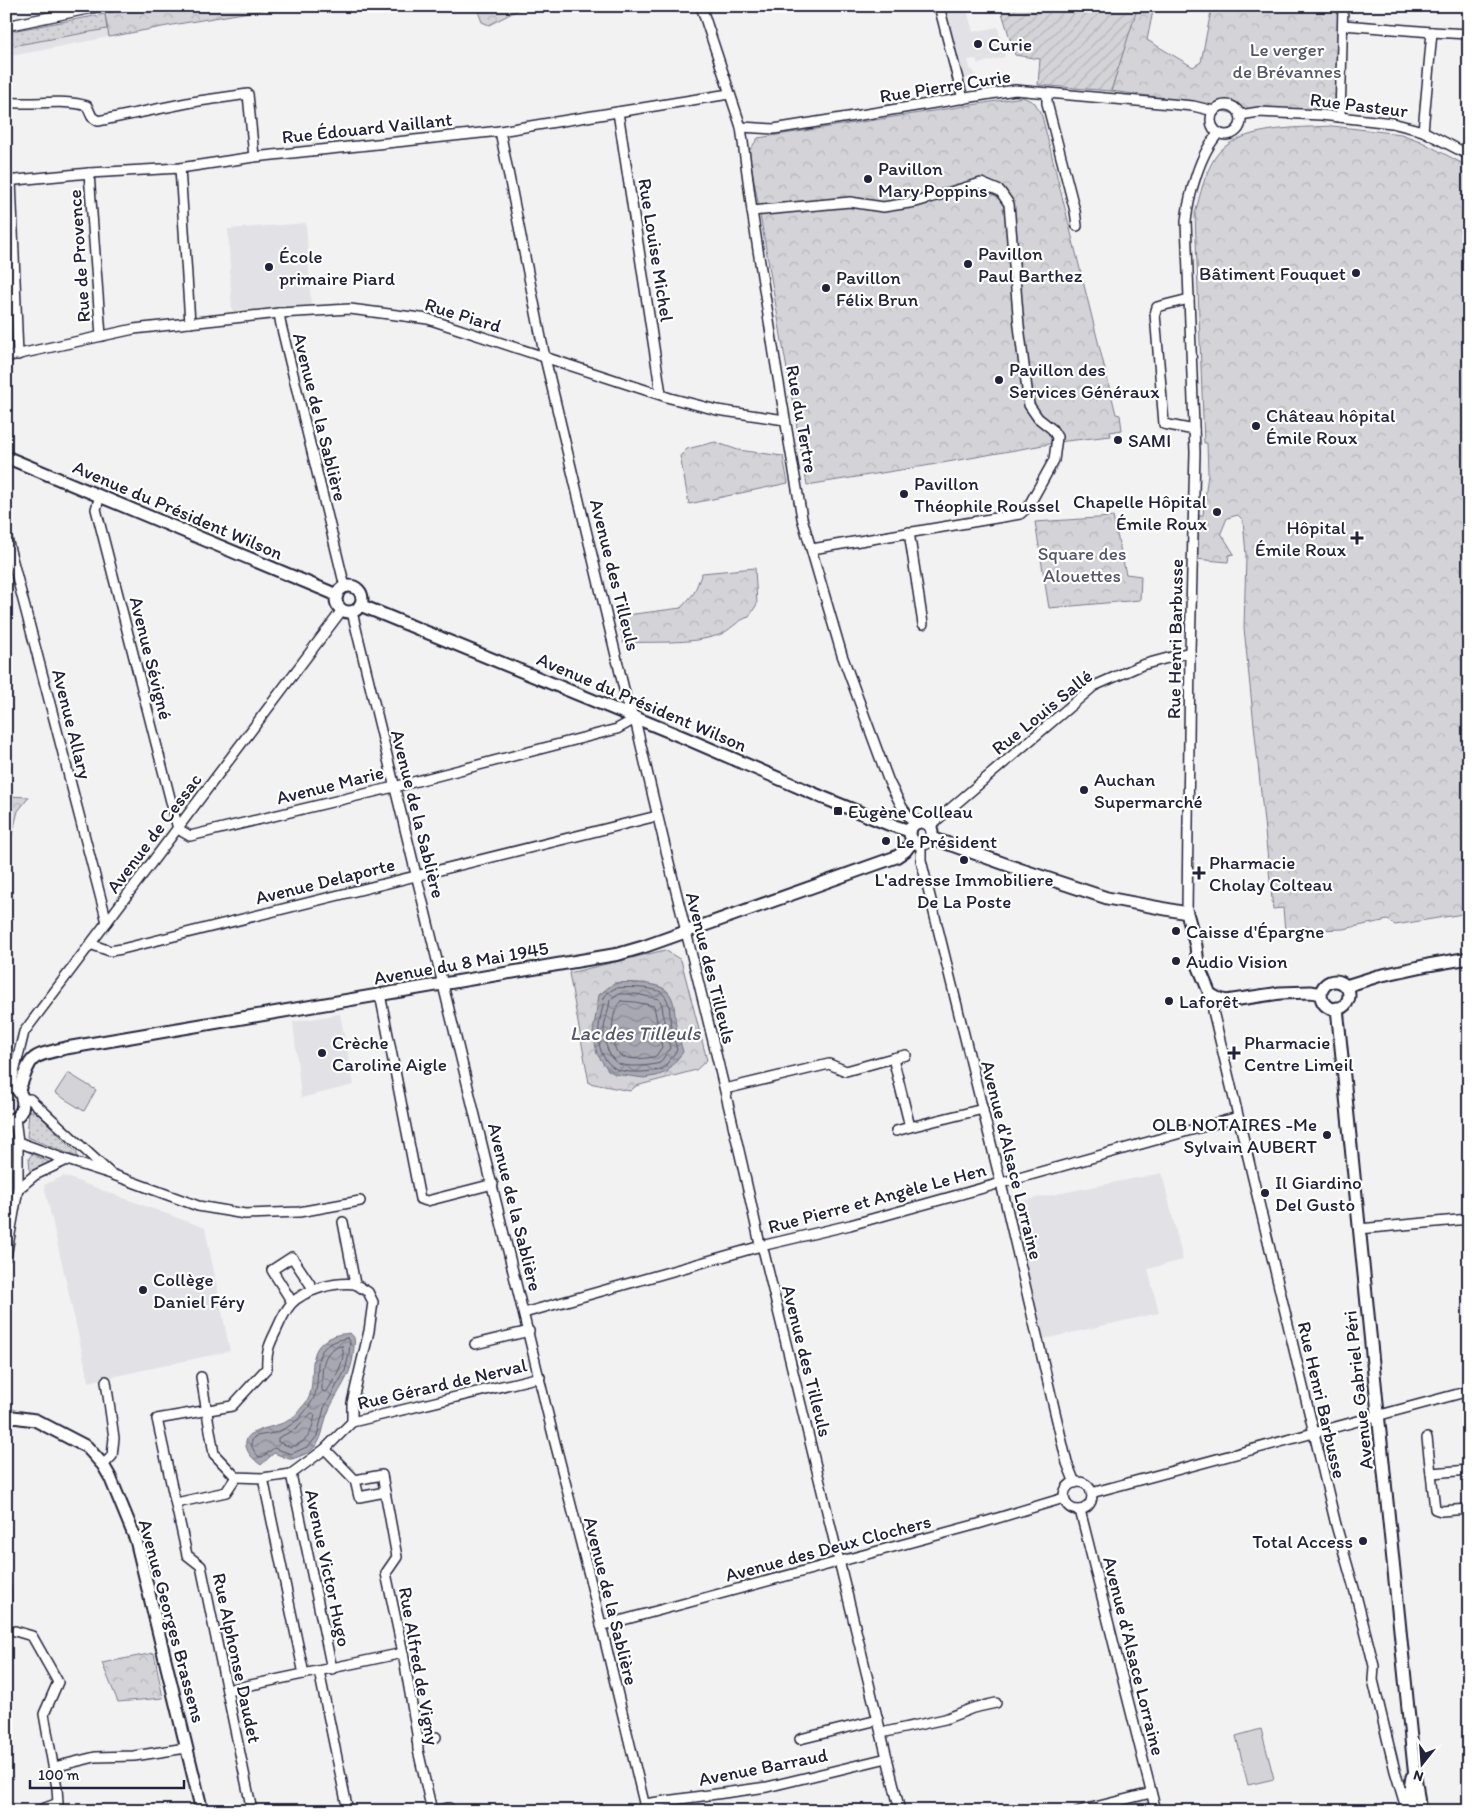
<svg xmlns="http://www.w3.org/2000/svg" width="1475" height="1817" viewBox="0 0 1475 1817" font-family="Itim,sans-serif">
<defs>
<pattern id="grass-dots" width="8" height="8" patternUnits="userSpaceOnUse" patternTransform="scale(1.25)"><rect width="8" height="8" fill="#d3d3d8"/><path d="M2 2h.1M6 6h.1" fill="none" stroke="#b5b5ba" stroke-width="1.8" stroke-linecap="round"/></pattern>
<pattern id="forest-crowns" width="20" height="18" patternUnits="userSpaceOnUse" patternTransform="scale(1.25)"><rect width="20" height="18" fill="#d3d3d8"/><path d="M2 6a3 3 0 1 1 6 0M12 15a3 3 0 1 1 6 0" fill="none" stroke="#b5b5ba"/></pattern>
<pattern id="garden-furrows" width="10" height="10" patternUnits="userSpaceOnUse" patternTransform="scale(1.25)"><rect width="10" height="10" fill="#d3d3d8"/><path d="M-1 1l2-2M0 10L10 0M9 11l2-2" fill="none" stroke="#b5b5ba"/></pattern>
<pattern id="water-waves" width="16" height="10" patternUnits="userSpaceOnUse" patternTransform="scale(1.25)"><rect width="16" height="10" fill="#a8a8b2"/><path d="M0 5q4-4 8 0t8 0" fill="none" stroke="#888892"/></pattern>
</defs>
<rect width="100%" height="100%" fill="#f2f2f3"/>
<filter id="ink" filterUnits="userSpaceOnUse"><feTurbulence type="fractalNoise" baseFrequency=".02" numOctaves="2"/><feDisplacementMap in="SourceGraphic" scale="10" xChannelSelector="R" yChannelSelector="G"/><feConvolveMatrix kernelMatrix="1 2 1 2 8 2 1 2 1" color-interpolation-filters="sRGB"/></filter>
<g filter="url(#ink)">
<!-- built -->
<g fill="#e2e2e6">
<polygon points="957,6 966,6 973,32 998,27 1005,57 978,64 976,59 968,60 971,70 973,70 975,76 962,79 945,14 952,12 951,8"/>
<polygon points="105,14 109,37 6,57 6,32"/>
<polygon points="306,223 311,305 232,311 228,229"/>
<polygon points="340,1014 354,1085 301,1098 293,1022"/>
<polygon points="1162,1173 1183,1260 1148,1269 1159,1313 1044,1339 1011,1203"/>
<polygon points="64,1176 205,1228 230,1351 89,1382 44,1185"/>
</g>
<!-- grass -->
<g fill="url(#grass-dots)" stroke="#7a7a8a">
<polygon points="105,14 107,29 6,47 6,32"/>
<polygon points="29,1111 35,1111 77,1153 77,1157 27,1137"/>
<polygon points="32,1154 51,1163 33,1173 30,1172 29,1158"/>
</g>
<!-- forest -->
<g fill="url(#forest-crowns)" stroke="#7a7a8a">
<polygon points="136,6 285,6 178,24 109,37 105,14"/>
<polygon points="476,6 518,6 518,10 489,25 482,22"/>
<polygon points="1137,6 1154,6 1147,40 1193,67 1201,62 1212,6 1343,6 1340,117 1240,115 1213,109 1194,102 1111,91"/>
<polygon points="1023,97 1035,103 1042,116 1116,414 1120,415 1122,430 1110,432 1111,436 1066,441 925,466 807,485 749,151 758,138"/>
<path d="M1332 126 1401 134 1420 141 1469 167V913L1395 925 1388 920 1343 929 1285 931 1283 908 1273 909 1244 628 1246 555 1243 520 1238 515 1227 518 1221 533 1234 554 1229 555 1228 562 1195 559 1199 516 1203 515 1208 474 1207 443H1204L1195 214C1200 195 1205 172 1216 156 1237 126 1298 128 1332 126Z"/>
<polygon points="715,442 738,450 783,456 788,483 689,504 680,456 687,449"/>
<polygon points="1113,517 1126,574 1141,576 1140,600 1049,608 1035,522"/>
<path d="M755 568 757 604 749 617C737 620 730 631 719 635 689 645 654 641 623 643L619 616 681 608 694 593 702 573Z"/>
<polygon points="6,796 29,797 18,811 11,839 6,840"/>
<polygon points="665,950 681,960 707,1060 696,1070 636,1086 630,1091 589,1083 569,973"/>
<polygon points="154,1653 163,1698 118,1702 102,1663"/>
</g>
<!-- garden -->
<polygon fill="url(#garden-furrows)" stroke="#7a7a8a" points="1000,6 1138,6 1111,91 1038,85 1040,59 1015,55"/>
<!-- pitch -->
<g fill="#d3d3d8" stroke="#7a7a8a">
<polygon points="68,1073 96,1090 84,1111 55,1093"/>
<polygon points="1261,1729 1274,1779 1248,1785 1236,1736"/>
</g>
<!-- water -->
<g fill="url(#water-waves)" stroke="#727282">
<path d="M614 983C626 982 659 982 667 991 676 1000 674 1013 676 1025 677 1034 681 1043 683 1052L667 1072 656 1076 644 1078 615 1074 608 1070 597 1054 593 1032 599 995Z"/>
<path d="M350 1333C355 1337 355 1340 354 1346 353 1376 340 1386 329 1410 323 1422 324 1435 316 1446 310 1453 301 1456 292 1459H289L274 1453 261 1465C254 1460 244 1451 246 1441 249 1428 277 1428 289 1420 294 1417 299 1411 302 1407 306 1403 309 1399 310 1394 316 1374 305 1347 332 1337 337 1334 344 1334 350 1333Z"/>
</g>
<g fill="none" stroke-linecap="round" stroke-linejoin="round">
<!-- shore -->
<g stroke="#58586b" stroke-width="1">
<path d="M616 988C625 987 656 987 662 993 672 1002 669 1016 671 1027 673 1035 675 1042 677 1050L663 1069C652 1072 622 1075 613 1067 593 1052 598 1026 603 1006 604 1003 603 1000 604 998 606 993 612 990 616 988Z"/>
<path d="M618 994H636L659 999 662 1005 665 1028 670 1048 660 1063C651 1066 625 1068 617 1063 609 1058 605 1043 604 1035 603 1022 609 1012 610 1000Z"/>
<path d="M621 1001 635 1002 654 1006 662 1047 656 1056C648 1059 628 1060 621 1056 608 1048 611 1008 621 1001Z"/>
<path d="M347 1338 350 1341 349 1354 345 1371 324 1408 317 1436 309 1446 291 1454 274 1448 262 1457H259C254 1451 248 1445 254 1437 259 1435 263 1435 269 1434 282 1432 294 1424 302 1415 308 1408 314 1400 316 1391 321 1363 309 1346 347 1338Z"/>
<path d="M342 1346C347 1360 334 1380 327 1391L324 1392 322 1390C322 1374 320 1348 342 1346Z"/>
<path d="M312 1413 315 1415C311 1434 310 1440 291 1447L278 1442V1438L296 1429Z"/>
</g>
<defs>
<g id="minor">
<polyline points="701,6 741,127 752,211 775,360 802,518 842,655 889,782 902,807 914,824"/>
<polyline points="939,6 963,99"/>
<polyline points="1343,25 1432,32 1423,131"/>
<polyline points="6,26 102,6"/>
<polyline points="1432,32 1469,34"/>
<polyline points="1047,93 1047,103 1075,211 1077,226"/>
<path d="M6 102C32 106 63 98 87 106L92 117 98 121 192 102 248 94 254 157"/>
<circle cx="1226" cy="120" r="15"/>
<polyline points="618,112 661,394"/>
<polyline points="1240,115 1259,112 1321,115 1392,123 1423,131 1469,155"/>
<polyline points="1340,117 1343,6"/>
<polyline points="741,127 774,129 1015,90 1193,106 1214,111"/>
<path d="M500 131 545 358 628 706 635 719C674 893 722 1065 759 1240L764 1253 900 1811"/>
<polyline points="180,168 190,323"/>
<polyline points="89,173 101,336"/>
<polyline points="11,180 18,355"/>
<polyline points="6,181 89,173 180,168 254,157 500,131 729,94"/>
<polyline points="752,211 850,202 883,207 916,202 981,183 1000,191 1009,204 1019,326 1029,405 1038,418 1052,429 1057,437 1054,460 1028,507 1020,514 812,549"/>
<polyline points="1189,299 1157,307 1155,314 1164,424 1194,430"/>
<polyline points="279,313 281,325 345,587"/>
<polyline points="6,357 134,329 279,313 350,309 428,319 670,398 717,410 785,420"/>
<polyline points="100,496 96,509 178,829 190,836 394,787 617,729 635,719"/>
<polyline points="909,532 923,624"/>
<polyline points="6,535 107,922"/>
<polyline points="352,612 551,1427 589,1575 646,1811"/>
<polyline points="930,826 1094,686 1142,665 1190,652"/>
<path d="M921 845V860C950 975 977 1090 1006 1204L1067 1463 1075 1483"/>
<path d="M1187 913 1190 652 1195 452 1186 221C1189 195 1200 152 1219 133"/>
<polyline points="90,944 110,951 122,949 657,816"/>
<polyline points="380,994 420,1199 427,1201 493,1184"/>
<polyline points="1217,998 1213,1011 1336,1525 1357,1599 1374,1666 1373,1680 1395,1771 1406,1808"/>
<polyline points="893,1058 906,1055"/>
<polyline points="11,1085 24,1032 342,610"/>
<polyline points="725,1089 829,1064 846,1071 893,1058 910,1127 983,1109"/>
<polyline points="23,1099 30,1099 109,1172"/>
<polyline points="896,1131 910,1127"/>
<polyline points="18,1142 67,1160 111,1174 198,1206 245,1214 299,1212 360,1201"/>
<polyline points="18,1189 35,1175 67,1160"/>
<polyline points="1359,1229 1469,1219"/>
<polyline points="6,1257 18,1189 18,1142 15,1118"/>
<polyline points="292,1302 272,1270 292,1257 314,1290"/>
<polyline points="524,1313 761,1246 850,1225 1238,1117"/>
<polyline points="475,1344 529,1331"/>
<polyline points="201,1377 214,1454 236,1477 263,1478 291,1474 325,1449 352,1422 352,1403 369,1331 373,1302 368,1292 355,1284 343,1222"/>
<polyline points="352,1422 540,1377"/>
<polyline points="1427,1438 1435,1509 1441,1511 1469,1509"/>
<polyline points="325,1449 355,1480 382,1475 397,1557 386,1573 403,1653 417,1734 418,1750 432,1811"/>
<polyline points="103,1465 112,1456 114,1438 106,1381"/>
<polyline points="1431,1473 1469,1470"/>
<polyline points="291,1474 332,1669"/>
<polyline points="263,1478 304,1674"/>
<polyline points="355,1480 359,1497 385,1492"/>
<circle cx="1078" cy="1496" r="14"/>
<polyline points="1091,1493 1469,1391"/>
<polyline points="176,1503 226,1492 236,1477"/>
<polyline points="1080,1510 1156,1811"/>
<polyline points="6,1588 6,1617"/>
<polyline points="601,1626 978,1524 1064,1498"/>
<polyline points="15,1631 32,1636 58,1682 44,1714 57,1788 58,1803 37,1811"/>
<polyline points="319,1671 348,1811"/>
<polyline points="227,1690 403,1653"/>
<polyline points="881,1733 945,1719 973,1708 996,1703"/>
<polyline points="800,1739 878,1720"/>
<polyline points="417,1741 436,1737"/>
<polyline points="54,1767 95,1757 134,1756 186,1748"/>
<polyline points="644,1804 767,1787 887,1758"/>
<path d="M252 1811 201 1566 187 1555 157 1419 232 1406 267 1368C266 1352 269 1345 276 1331 280 1322 284 1312 291 1304 305 1289 335 1282 355 1284"/>
<polyline points="434,1811 449,1808 450,1811"/>
<polyline points="1079,1811 1151,1793"/>
</g>
<g id="tertiary">
<polyline points="6,457 337,595"/>
<circle cx="349" cy="599" r="13"/>
<polyline points="360,605 685,738 824,798 888,824 910,831"/>
<circle cx="921" cy="833" r="11"/>
<polyline points="932,838 1019,869 1107,898 1187,913 1196,946 1198,965 1210,994 1217,998 1226,1001 1280,993 1311,992 1321,994"/>
<circle cx="1335" cy="995" r="14"/>
<polyline points="1346,986 1378,976 1428,965 1469,958"/>
<polyline points="1337,1008 1414,1768 1420,1811"/>
<path d="M6 1084C28 1088 29 1118 6 1121"/>
<path d="M19 1090C32 1054 29 1057 66 1048L619 954 643 947 896 857 905 851 913 841"/>
<polyline points="6,1416 35,1420 87,1447 103,1465 110,1477 136,1540 202,1811"/>
<polyline points="1406,1811 1412,1777"/>
</g>
</defs>
<!-- minor casing -->
<use href="#minor" stroke="#22223b" stroke-width="12"/>
<!-- tertiary casing -->
<use href="#tertiary" stroke="#22223b" stroke-width="15"/>
<!-- minor -->
<use href="#minor" stroke="#fff" stroke-width="9"/>
<!-- tertiary -->
<use href="#tertiary" stroke="#fff" stroke-width="11"/>
</g>
</g>
<!-- markers -->
<g fill="#22223b" stroke="#fff" stroke-width="2">
<circle cx="978" cy="44" r="5"/>
<circle cx="868" cy="179" r="5"/>
<circle cx="968" cy="264" r="5"/>
<circle cx="269" cy="267" r="5"/>
<circle cx="1356" cy="273" r="5"/>
<circle cx="826" cy="288" r="5"/>
<circle cx="999" cy="380" r="5"/>
<circle cx="1256" cy="426" r="5"/>
<circle cx="1118" cy="440" r="5"/>
<circle cx="904" cy="494" r="5"/>
<circle cx="1217" cy="512" r="5"/>
<path d="M1354.5 530.5h5v5h5v5h-5v5h-5v-5h-5v-5h5z"/>
<circle cx="1084" cy="790" r="5"/>
<rect x="833" y="806" width="10" height="10" rx="2.5"/>
<circle cx="886" cy="841" r="5"/>
<circle cx="964" cy="860" r="5"/>
<path d="M1196.5 865.5h5v5h5v5h-5v5h-5v-5h-5v-5h5z"/>
<circle cx="1176" cy="931" r="5"/>
<circle cx="1176" cy="961" r="5"/>
<circle cx="1169" cy="1001" r="5"/>
<circle cx="322" cy="1053" r="5"/>
<path d="M1231.5 1045.5h5v5h5v5h-5v5h-5v-5h-5v-5h5z"/>
<circle cx="1327" cy="1135" r="5"/>
<circle cx="1265" cy="1193" r="5"/>
<circle cx="143" cy="1290" r="5"/>
<circle cx="1363" cy="1541" r="5"/>
</g>
<g text-anchor="middle" dominant-baseline="central" stroke-width="4.5" stroke-linejoin="round" paint-order="stroke">
<!-- poi labels -->
<g font-size="19" fill="#22223b" stroke="#fff" text-anchor="start">
<text x="988" y="44">Curie</text>
<text x="878" y="168">Pavillon<tspan x="878" dy="22">Mary Poppins</tspan></text>
<text x="978" y="253">Pavillon<tspan x="978" dy="22">Paul Barthez</tspan></text>
<text x="279" y="256">École<tspan x="279" dy="22">primaire Piard</tspan></text>
<text x="1346" y="273" text-anchor="end">Bâtiment Fouquet</text>
<text x="836" y="277">Pavillon<tspan x="836" dy="22">Félix Brun</tspan></text>
<text x="1009" y="369">Pavillon des<tspan x="1009" dy="22">Services Généraux</tspan></text>
<text x="1266" y="415">Château hôpital<tspan x="1266" dy="22">Émile Roux</tspan></text>
<text x="1128" y="440">SAMI</text>
<text x="914" y="483">Pavillon<tspan x="914" dy="22">Théophile Roussel</tspan></text>
<text x="1207" y="501" text-anchor="end">Chapelle Hôpital<tspan x="1207" dy="22">Émile Roux</tspan></text>
<text x="1346" y="527" text-anchor="end">Hôpital<tspan x="1346" dy="22">Émile Roux</tspan></text>
<text x="1094" y="779">Auchan<tspan x="1094" dy="22">Supermarché</tspan></text>
<text x="848" y="811">Eugène Colleau</text>
<text x="896" y="841">Le Président</text>
<text x="1209" y="862">Pharmacie<tspan x="1209" dy="22">Cholay Colteau</tspan></text>
<text x="964" y="879" text-anchor="middle">L'adresse Immobiliere<tspan x="964" dy="22">De La Poste</tspan></text>
<text x="1186" y="931">Caisse d'Épargne</text>
<text x="1186" y="961">Audio Vision</text>
<text x="1179" y="1001">Laforêt</text>
<text x="332" y="1042">Crèche<tspan x="332" dy="22">Caroline Aigle</tspan></text>
<text x="1244" y="1042">Pharmacie<tspan x="1244" dy="22">Centre Limeil</tspan></text>
<text x="1317" y="1124" text-anchor="end">OLB NOTAIRES -Me<tspan x="1317" dy="22">Sylvain AUBERT</tspan></text>
<text x="1275" y="1182">Il Giardino<tspan x="1275" dy="22">Del Gusto</tspan></text>
<text x="153" y="1279">Collège<tspan x="153" dy="22">Daniel Féry</tspan></text>
<text x="1353" y="1541" text-anchor="end">Total Access</text>
</g>
<!-- park labels -->
<g font-size="19" fill="#57576a" stroke="#fff">
<text x="1287" y="49">Le verger<tspan x="1287" dy="22">de Brévannes</tspan></text>
<text x="1082" y="553">Square des<tspan x="1082" dy="22">Alouettes</tspan></text>
</g>
<!-- street labels -->
<g font-size="19" fill="#22223b" stroke="#fff">
<text transform="translate(945 86) rotate(-9)">Rue Pierre Curie</text>
<text transform="translate(1359 105) rotate(7)">Rue Pasteur</text>
<text transform="translate(367 128) rotate(-6)">Rue Édouard Vaillant</text>
<text transform="translate(656 250) rotate(81)">Rue Louise Michel</text>
<text transform="translate(79 256) rotate(-94)">Rue de Provence</text>
<text transform="translate(463 315) rotate(17)">Rue Piard</text>
<text transform="translate(320 417) rotate(76)">Avenue de la Sablière</text>
<text transform="translate(802 419) rotate(80)">Rue du Tertre</text>
<text transform="translate(178 510) rotate(23)">Avenue du Président Wilson</text>
<text transform="translate(615 575) rotate(76)">Avenue des Tilleuls</text>
<text transform="translate(1175 639) rotate(-89)">Rue Henri Barbusse</text>
<text transform="translate(151 658) rotate(76)">Avenue Sévigné</text>
<text transform="translate(642 702) rotate(23)">Avenue du Président Wilson</text>
<text transform="translate(1042 712) rotate(-39)">Rue Louis Sallé</text>
<text transform="translate(72 724) rotate(76)">Avenue Allary</text>
<text transform="translate(330 785) rotate(-14)">Avenue Marie</text>
<text transform="translate(418 814) rotate(76)">Avenue de la Sablière</text>
<text transform="translate(154 833) rotate(-53)">Avenue de Cessac</text>
<text transform="translate(325 881) rotate(-14)">Avenue Delaporte</text>
<text transform="translate(461 963) rotate(-10)">Avenue du 8 Mai 1945</text>
<text transform="translate(711 968) rotate(76)">Avenue des Tilleuls</text>
<text transform="translate(1012 1160) rotate(76)">Avenue d'Alsace Lorraine</text>
<text transform="translate(877 1198) rotate(-15)">Rue Pierre et Angèle Le Hen</text>
<text transform="translate(515 1207) rotate(76)">Avenue de la Sablière</text>
<text transform="translate(807 1361) rotate(76)">Avenue des Tilleuls</text>
<text transform="translate(442 1384) rotate(-13)">Rue Gérard de Nerval</text>
<text transform="translate(1358 1390) rotate(-96)">Avenue Gabriel Péri</text>
<text transform="translate(1322 1400) rotate(77)">Rue Henri Barbusse</text>
<text transform="translate(828 1548) rotate(-15)">Avenue des Deux Clochers</text>
<text transform="translate(328 1568) rotate(78)">Avenue Victor Hugo</text>
<text transform="translate(611 1601) rotate(76)">Avenue de la Sablière</text>
<text transform="translate(172 1621) rotate(75)">Avenue Georges Brassens</text>
<text transform="translate(1134 1656) rotate(76)">Avenue d'Alsace Lorraine</text>
<text transform="translate(237 1658) rotate(78)">Rue Alphonse Daudet</text>
<text transform="translate(419 1666) rotate(80)">Rue Alfred de Vigny</text>
<text transform="translate(763 1767) rotate(-11)">Avenue Barraud</text>
</g>
<!-- water labels -->
<g font-size="20" font-style="italic" fill="#58586b" stroke="#fff">
<text x="635" y="1033">Lac des Tilleuls</text>
</g>
</g>
<!-- margin -->
<rect width="1475" height="1817" fill="none" stroke="#fff" stroke-width="25"/>
<rect x="12" y="12" width="1450" height="1792" fill="none" stroke="#22223b" stroke-width="2" filter="url(#ink)"/>
<!-- north arrow -->
<g transform="translate(1422 1764) rotate(197)" stroke="#ffffff" stroke-width="4" paint-order="stroke">
<path d="M0-4L9 19L0 12L-9 19Z" fill="#22223b"/>
<text y="-8" font-size="14" font-weight="bold" text-anchor="middle" fill="#22223b">N</text>
</g>
<!-- scale -->
<path d="M30 1780v8h154v-8" fill="none" stroke="#22223b" stroke-width="2.5"/>
<text x="38" y="1780" font-size="15" fill="#22223b" stroke="#ffffff" stroke-width="4" paint-order="stroke">100 m</text>
</svg>
